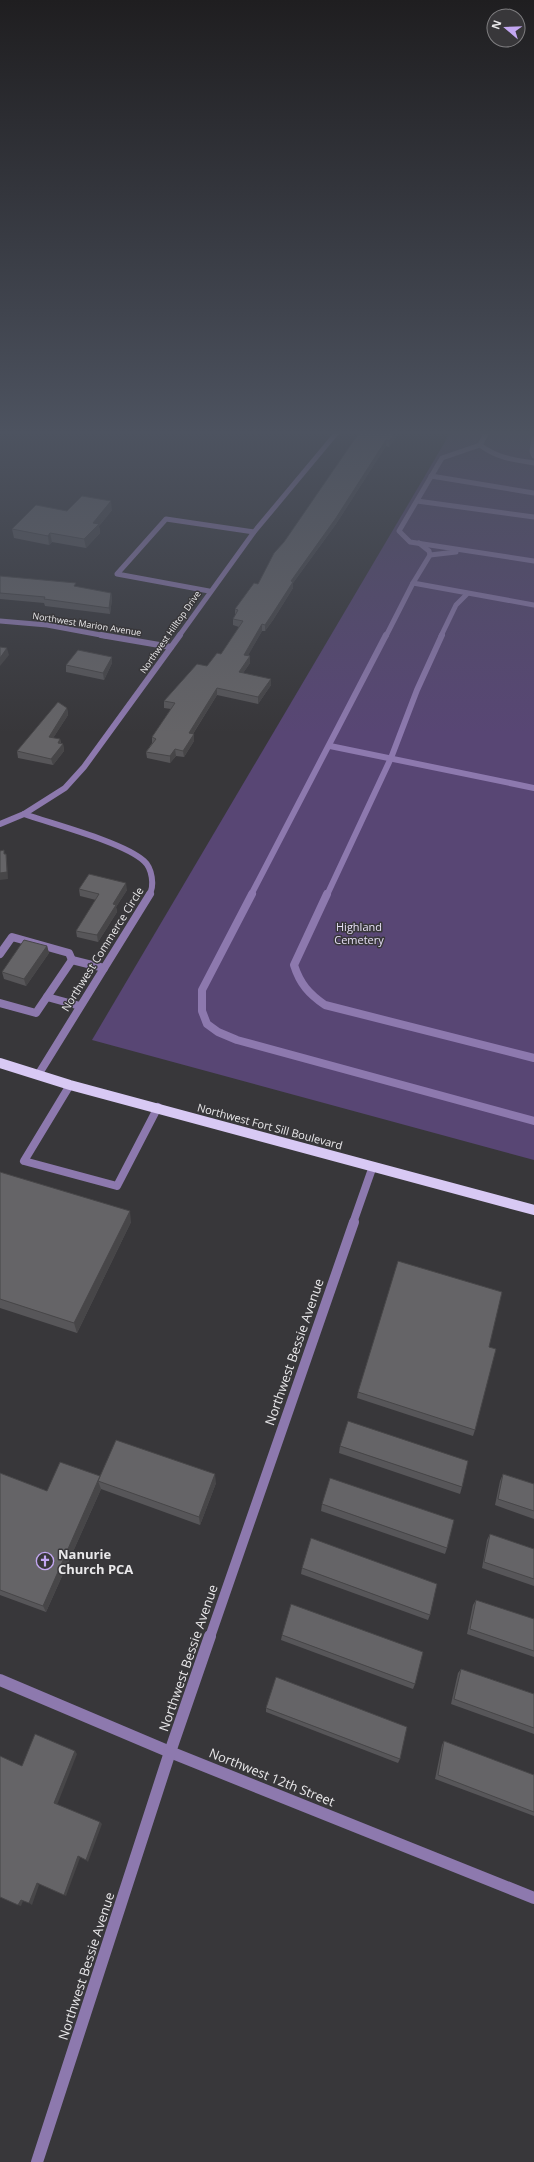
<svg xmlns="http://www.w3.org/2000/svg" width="534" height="2162" viewBox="0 0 534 2162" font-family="'Open Sans',sans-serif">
<rect width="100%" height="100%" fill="#38373a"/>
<!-- green -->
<polygon fill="#584674" points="452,430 534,430 534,1160 92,1040"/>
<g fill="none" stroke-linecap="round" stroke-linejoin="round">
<!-- lane-far2 -->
<g stroke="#8d79ae" stroke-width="5">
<path d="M488 430 480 445C497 458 514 460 534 463"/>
<polyline points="534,439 532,451 534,456"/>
<polyline points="480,445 442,458 399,531 410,542 534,561"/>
<polyline points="431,476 534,493"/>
<polyline points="417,501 534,517"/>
<polyline points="419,543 429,551 430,555 413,583 534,605"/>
<polyline points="430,555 456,552"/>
<polyline points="209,591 117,574 166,519 254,532"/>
<polyline points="386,636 413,583"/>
<polyline points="441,636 456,605 467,594"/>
</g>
<!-- lane-far1 -->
<g stroke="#8d79ae" stroke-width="6">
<polyline points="330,746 534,788"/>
<polyline points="251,895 386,635"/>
<polyline points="327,895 391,758 417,690 442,635"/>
</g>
<!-- lane -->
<g stroke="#8d79ae" stroke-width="8">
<polyline points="252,894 202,990 202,1011 207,1024 218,1032 237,1040 534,1121"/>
<path d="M327 894 294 965C300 984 309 994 325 1005L534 1058"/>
<polyline points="0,954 12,937 69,953 72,960"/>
<polyline points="72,960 104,968"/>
<polyline points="47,997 80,1006"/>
<polyline points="0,1003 36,1013 72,960"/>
<polyline points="70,1085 24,1161 117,1186 158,1107"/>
</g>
<!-- street-far4 -->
<g stroke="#8d79ae" stroke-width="5">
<polyline points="0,621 47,625 106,636"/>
<polyline points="179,636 254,532 339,430"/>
</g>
<!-- street-far3 -->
<g stroke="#8d79ae" stroke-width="6">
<polyline points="101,635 171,647"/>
<path d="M24 814C52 824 123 842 144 861 152 868 155 886 149 895"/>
<polyline points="0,824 24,814 65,788 84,767 180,635"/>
</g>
<!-- street-far2 -->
<g stroke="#8d79ae" stroke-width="8">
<polyline points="38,1075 150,894"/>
<polyline points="353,1223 373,1166"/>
</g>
<!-- street-far1 -->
<polyline stroke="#8d79ae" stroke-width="10" points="210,1637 354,1222"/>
<!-- street -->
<g stroke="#8d79ae" stroke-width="12">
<polyline points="0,1680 170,1752 534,1898"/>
<polyline points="37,2162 170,1752 210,1636"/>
</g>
<!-- primary -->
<polyline stroke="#d8c9f4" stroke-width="10" points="0,1063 70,1085 534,1210"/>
</g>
<!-- wall -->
<g fill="#575659">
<polygon points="361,430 401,430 389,447 386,446 336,524 293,583 293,588 273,620 265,631 262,631 248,655 250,656 250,663 243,673 271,685 258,704 217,695 193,734 194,741 184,757 176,756 170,763 147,758 146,752 152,743 152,737 171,709 164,708 164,701 207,666 221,654 239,627 233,625 233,619 235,616 235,609 258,584 284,542"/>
<polygon points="112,510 99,526 100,533 86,548 52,542 49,545 14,538 12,529 67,511"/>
<polygon points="0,576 77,587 111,593 112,599 110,614 45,606 44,603 0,599"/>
<polygon points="112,657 112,663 104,680 66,672 66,665"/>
<polygon points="67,708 68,715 53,738 60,739 61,743 63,744 64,751 53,765 18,758 17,751"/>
<polygon points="79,889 127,890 116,907 117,912 98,942 77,937 76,931 96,900 80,896"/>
<polygon points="47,946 49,953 26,986 4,979 2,972"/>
<polygon points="0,1172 131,1222 77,1333 0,1308"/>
<polygon points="489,1347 475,1430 473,1436 357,1398 358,1392"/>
<polygon points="340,1446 462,1487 460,1494 339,1453"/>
<polygon points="0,1473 47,1491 100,1476 216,1483 200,1525 101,1489 46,1612 0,1595"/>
<polygon points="503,1474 534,1484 534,1519 495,1505 500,1481"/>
<polygon points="322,1504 447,1548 445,1554 321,1511"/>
<polygon points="490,1534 534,1549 534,1586 482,1568 487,1540"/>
<polygon points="302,1568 430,1615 428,1620 301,1574"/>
<polygon points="476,1600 534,1619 534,1657 467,1634 473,1605"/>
<polygon points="282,1635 415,1684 413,1689 281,1640"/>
<polygon points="461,1669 534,1694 534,1734 451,1704 458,1673"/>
<polygon points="266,1708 400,1759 398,1763 266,1712"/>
<polygon points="444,1741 534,1775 534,1816 435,1779 442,1745"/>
</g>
<!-- shaded-wall -->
<g fill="#474648">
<polygon points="397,430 401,430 389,447 389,441"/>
<polygon points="386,440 386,446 336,524 293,583 293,588 273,620 265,631 265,625 291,581"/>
<polygon points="111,501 112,510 99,526 100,533 86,548 84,539 93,523"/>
<polygon points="50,533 52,542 49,545 48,536"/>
<polygon points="111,593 112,599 110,614 109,608"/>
<polygon points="262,624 262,631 245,661 244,655"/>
<polygon points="7,648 9,655 0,666 0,658"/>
<polygon points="250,656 250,663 239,679 239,672"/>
<polygon points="112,657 112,663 104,680 103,673"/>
<polygon points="271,679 271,685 258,704 258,697"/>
<polygon points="217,688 217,695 189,740 189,733"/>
<polygon points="67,708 68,715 50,743 49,737"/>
<polygon points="194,734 194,741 184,757 183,751"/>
<polygon points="60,739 61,746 63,744 64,751 53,765 51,759 58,743"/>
<polygon points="175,749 176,756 170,763 170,756"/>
<polygon points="6,854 7,860 8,879 0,880 0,873"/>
<polygon points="126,883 127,890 116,907 117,912 98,942 97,935 113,904"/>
<polygon points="47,946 49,953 26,986 24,979"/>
<polygon points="130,1211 131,1222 77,1333 74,1323"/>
<polygon points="215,1474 216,1483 200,1525 199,1517"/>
<polygon points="98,1481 101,1489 46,1612 43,1606"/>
<polygon points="75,1751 77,1754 57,1805 54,1803"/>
<polygon points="100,1822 102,1824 88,1862 86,1860"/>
<polygon points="78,1856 80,1858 66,1896 64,1895"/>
<polygon points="37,1883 39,1885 32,1905 29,1903"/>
<polygon points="21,1900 23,1901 21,1906 18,1905"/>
</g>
<!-- building -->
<g fill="#656467" stroke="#474648">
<polygon points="361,430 397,430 389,441 386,440 336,518 291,581 293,582 273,613 265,625 262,624 244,655 250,656 239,672 271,679 258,697 217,688 189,733 194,734 183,751 175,749 170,756 146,752 156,739 152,737 175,703 164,701 197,664 207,666 217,653 221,654 243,621 233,619 238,610 235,609 254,583 258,584 274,553 284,542"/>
<polygon points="82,496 111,501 93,523 99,524 84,539 50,533 48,536 12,529 36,505 67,511"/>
<polygon points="0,576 76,583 74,586 111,593 109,608 44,599 45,597 0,593"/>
<polygon points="0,647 7,648 0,658"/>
<polygon points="78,650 112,657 103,673 66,665"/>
<polygon points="58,702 67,708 49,737 60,739 58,743 63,744 51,759 17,751"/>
<polygon points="4,850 4,854 6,854 7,872 0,873 0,851"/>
<polygon points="89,874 126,883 113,904 116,905 97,935 76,931 99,894 79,889"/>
<polygon points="24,940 47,946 24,979 2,972"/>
<polygon points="0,1172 130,1211 74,1323 0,1299"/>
<polygon points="398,1261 502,1292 489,1347 496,1349 475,1430 358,1392"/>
<polygon points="348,1421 468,1461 462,1487 340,1446"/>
<polygon points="116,1440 215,1474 199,1517 98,1481"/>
<polygon points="60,1462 100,1476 43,1606 0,1590 0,1473 47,1491"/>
<polygon points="503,1474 534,1484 534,1511 498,1499"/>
<polygon points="330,1478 454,1520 447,1548 322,1504"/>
<polygon points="490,1534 534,1549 534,1579 484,1562"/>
<polygon points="311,1538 437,1584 430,1615 302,1568"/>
<polygon points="476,1600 534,1619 534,1651 470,1629"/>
<polygon points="291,1604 423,1652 415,1684 282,1635"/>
<polygon points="461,1669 534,1694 534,1728 454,1699"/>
<polygon points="276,1677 407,1727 400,1759 266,1708"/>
<polygon points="35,1734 75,1751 54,1803 100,1822 86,1860 78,1856 64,1895 37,1883 29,1903 21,1900 18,1905 0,1897 0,1756 22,1766"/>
<polygon points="444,1741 534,1775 534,1812 438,1775"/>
</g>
<!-- sky -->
<linearGradient id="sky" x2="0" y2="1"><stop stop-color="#1f1e20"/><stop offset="0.59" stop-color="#4d5360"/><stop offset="1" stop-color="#4d5360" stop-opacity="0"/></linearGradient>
<rect width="534" height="733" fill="url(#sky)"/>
<!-- icons -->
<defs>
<symbol id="church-ring" viewBox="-11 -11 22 22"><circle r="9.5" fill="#38373a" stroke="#c3a7f2" stroke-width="1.5"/><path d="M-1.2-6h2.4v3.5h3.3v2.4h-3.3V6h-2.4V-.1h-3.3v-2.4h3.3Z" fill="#c3a7f2"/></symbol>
</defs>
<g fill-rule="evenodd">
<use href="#church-ring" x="35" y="1551" width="20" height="20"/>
</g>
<g text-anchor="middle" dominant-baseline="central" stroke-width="3" stroke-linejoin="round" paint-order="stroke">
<!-- far-street labels -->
<g font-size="9" fill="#e9e8ea" stroke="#38373a">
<text transform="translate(87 624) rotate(9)">Northwest Marion Avenue</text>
<text transform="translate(170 632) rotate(-55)">Northwest Hilltop Drive</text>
</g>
<!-- park labels -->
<g font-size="11" fill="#e6dff5" stroke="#38373a">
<text x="359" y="926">Highland<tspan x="359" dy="13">Cemetery</tspan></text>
</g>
<!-- street labels -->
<g font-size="11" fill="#e9e8ea" stroke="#38373a">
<text transform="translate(102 949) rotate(-58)">Northwest Commerce Circle</text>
<text transform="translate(270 1126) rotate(15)">Northwest Fort Sill Boulevard</text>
</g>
<!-- near-street labels -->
<g font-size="13" fill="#e9e8ea" stroke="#38373a">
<text transform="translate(294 1352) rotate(-71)">Northwest Bessie Avenue</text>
<text transform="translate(188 1658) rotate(-71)">Northwest Bessie Avenue</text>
<text transform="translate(272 1777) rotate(22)">Northwest 12th Street</text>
<text transform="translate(86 1966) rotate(-72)">Northwest Bessie Avenue</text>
</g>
<!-- near-poi labels -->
<g font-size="13" font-weight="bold" fill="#e9e8ea" stroke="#38373a" text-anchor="start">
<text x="58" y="1554">Nanurie<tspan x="58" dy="15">Church PCA</tspan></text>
</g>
</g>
<!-- north arrow -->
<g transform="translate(506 28) rotate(289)"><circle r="19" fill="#38373a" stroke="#7f7e80"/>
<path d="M0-3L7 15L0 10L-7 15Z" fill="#c3a7f2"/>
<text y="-6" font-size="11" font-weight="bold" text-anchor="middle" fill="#e9e8ea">N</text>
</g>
</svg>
